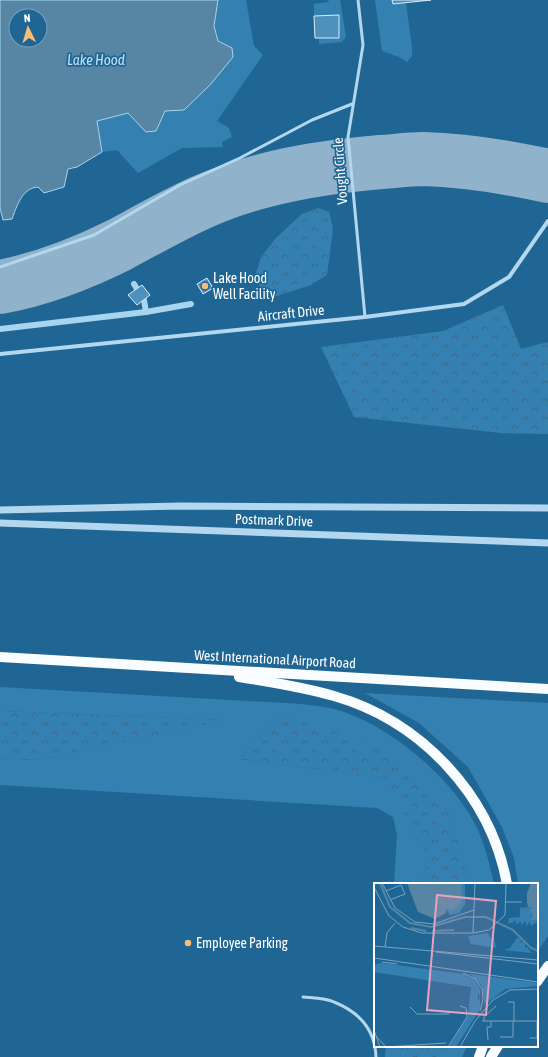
<svg xmlns="http://www.w3.org/2000/svg" width="548" height="1057" viewBox="0 0 548 1057" font-family="'Asap Condensed',sans-serif">
<defs>
<pattern id="forest-crowns" width="20" height="18" patternUnits="userSpaceOnUse"><rect width="20" height="18" fill="#3481b1"/><path d="M2 6a3 3 0 1 1 6 0M12 15a3 3 0 1 1 6 0" fill="none" stroke="#3f6984"/></pattern>
</defs>
<rect width="100%" height="100%" fill="#206694"/>
<!-- green -->
<g fill="#3481b1">
<polygon points="218,0 246,0 254,46 263,55 217,121 229,128 232,137 222,142 223,147 182,148 138,173 117,150 102,152 97,121 128,113 156,131 165,111 232,48 218,41 214,26"/>
<polygon points="329,0 340,0 346,37 342,42 319,44 319,38 339,38 339,16 314,16 314,4 328,2"/>
<polygon points="375,0 392,0 393,4 406,3 412,48 412,56 407,62 399,57 382,51"/>
<path d="M0 687 302 704C315 706 331 707 344 712 394 729 454 780 477 828 485 845 490 866 494 884H470L451 818 282 712 240 759 385 778 427 854 423 884H394L397 835 393 817 377 808 0 785V758L37 760 225 720 0 711Z"/>
<polygon points="365,693 548,703 548,936 537,952 537,884 518,884 514,858 502,827 468,767 419,723"/>
<polygon points="386,1046 402,1046 400,1057 385,1057"/>
<polygon points="448,1046 467,1046 462,1057 435,1057 448,1047"/>
</g>
<!-- forest -->
<g fill="url(#forest-crowns)">
<polygon points="318,208 329,212 333,229 327,275 311,285 274,297 261,289 255,276 261,257 276,238 302,214"/>
<polygon points="503,305 521,349 548,342 548,434 501,433 354,417 321,347 443,331"/>
<polygon points="0,711 227,720 37,760 0,758"/>
<polygon points="282,712 395,755 452,818 470,884 423,884 427,854 384,778 240,759"/>
<polygon points="402,1046 448,1046 449,1047 435,1057 400,1057"/>
</g>
<!-- water -->
<path fill="#5786a5" stroke="#a7d4ef" fill-rule="evenodd" d="M0 0H218L214 26 218 41 232 48 233 57 210 85 184 110 165 111 156 131 146 132 128 113 97 121 102 152 77 167 68 169 64 187 44 193 38 187C22 188 17 206 12 219L3 220 0 208ZM16 16H40V40H16Z"/>
<g fill="none" stroke-linecap="round" stroke-linejoin="round">
<!-- stream -->
<g stroke="#a7d4ef" stroke-width="6">
<polyline points="134,284 144,300 146,312"/>
<polyline points="0,329 146,312 191,304"/>
</g>
<!-- taxiway -->
<path stroke="#90b2ca" stroke-width="54" d="M0 287C42 279 81 264 119 245 147 230 173 215 202 202 258 177 320 167 381 162 395 161 409 159 423 159 465 160 507 167 548 176"/>
</g>
<!-- building -->
<g fill="#4d91bc" stroke="#d9edfa">
<polygon points="392,0 431,0 393,4"/>
<polygon points="339,15 339,38 315,38 314,16"/>
<polygon points="207,278 213,288 203,294 197,284"/>
<polygon points="142,285 150,295 137,305 128,295"/>
</g>
<g fill="none" stroke-linecap="round" stroke-linejoin="round">
<!-- service -->
<g stroke="#b3d7ee" stroke-width="3">
<polyline points="358,0 363,45 348,137 365,317"/>
<polyline points="0,267 94,235 180,185 240,158 312,120 352,104"/>
<path d="M303 997C312 998 325 998 334 1002 359 1012 375 1029 376 1057"/>
</g>
<!-- minor -->
<polyline stroke="#b3d7ee" stroke-width="4" points="0,354 365,317 464,304 509,277 548,221"/>
<!-- tertiary -->
<g stroke="#b3d7ee" stroke-width="7">
<polyline points="0,510 180,506 548,508"/>
<polyline points="0,523 548,543"/>
</g>
<!-- primary -->
<g stroke="#fafdff" stroke-width="10">
<polyline points="0,657 548,689"/>
<path d="M239 677C271 682 303 687 334 696 421 721 491 795 507 884"/>
<polyline points="537,982 548,966"/>
<polyline points="479,1057 483,1046"/>
<polyline points="491,1057 498,1046"/>
</g>
</g>
<!-- markers -->
<g fill="#fbbd74" stroke="#206694" stroke-width="1.5">
<circle cx="205" cy="286" r="4"/>
<circle cx="188" cy="943" r="4"/>
</g>
<g text-anchor="middle" dominant-baseline="central" stroke-width="3.5" stroke-linejoin="round" paint-order="stroke">
<!-- street labels -->
<g font-size="14" fill="#fff" stroke="#206694">
<text transform="translate(340 171) rotate(-94)">Vought Circle</text>
<text transform="translate(291 313) rotate(-6)">Aircraft Drive</text>
<text transform="translate(274 520) rotate(2)">Postmark Drive</text>
<text transform="translate(275 659) rotate(3)">West International Airport Road</text>
</g>
<!-- poi labels -->
<g font-size="14" fill="#fff" stroke="#206694" text-anchor="start">
<text x="213" y="278">Lake Hood<tspan x="213" dy="16">Well Facility</tspan></text>
<text x="196" y="943">Employee Parking</text>
</g>
<!-- water labels -->
<g font-size="15" font-style="italic" fill="#bfe1f5" stroke="#206694">
<text x="96" y="59">Lake Hood</text>
</g>
</g>
<!-- overview -->
<g transform="translate(374 883)">
<rect width="164" height="164" fill="#206694"/>
<path d="M88 0H91V21L85 30 76 32 72 26H80L86 19ZM154 24 159 25V34H155L164 38 157 43 156 38 153 43 151 38 148 42 146 38 143 42 141 37 138 40H134L135 35 146 34V25ZM143 55 148 56 146 59H151V65L153 64 158 70 130 67 136 65ZM7 80 89 91 100 97 106 106V126L82 164H75L94 133 97 104 0 89V82ZM82 96 98 98 106 114 96 133 101 109 97 100ZM96 91 164 100V103L131 106 111 122 108 103Z" fill="#3481b1" fill-rule="evenodd"/>
<path d="M114 50 116 55 120 54 122 65 97 61 94 53ZM24 85 81 92 60 95 21 90ZM87 92 98 98 104 105V123L101 124V130L95 133 101 109 97 100 82 97Z" fill="#3481b1"/>
<path d="M33 0H88L87 21 78 28 72 26V30L61 36 44 29ZM157 0H164V36L161 37 154 36 159 34V30L155 27 159 25 154 24 153 19V10Z" fill="#5786a5"/>
<path fill="none" stroke="#5786a5" stroke-width="2" d="M6 0 16 24 36 40 57 44 91 34H112L139 47 157 65 164 68M37 45 52 48M58 48 80 47"/>
<path fill="none" stroke="#79a3bf" stroke-width="1" d="M8 0 21 25 41 39 60 41 100 27M0 4 15 33 29 44 48 50H99L115 47 131 32 132 0M12 8 27 2 31 11 16 17M131 19H148M99 50 101 0M0 63 164 77M11 64 13 50 21 40M62 69 164 81M0 75 164 99M8 79 23 81M89 90 101 96 108 106 109 116 106 128M134 119H140V138M36 124 43 131H76M108 138H164M110 138V134L122 123M0 147 6 164M2 153 12 164 72 160M126 154H139V138M156 155H163V138M114 157 113 144H117V138M74 164 93 134 92 125 86 123M86 164 101 138 119 117 136 107 164 106"/>
<path fill="#e7a3bd" fill-opacity="0.15" stroke="#e7a3bd" stroke-width="2" d="M63 12 122 18 112 132 53 127Z"/>
<rect width="164" height="164" fill="none" stroke="#fff" stroke-width="2"/>
</g>
<!-- north arrow -->
<g transform="translate(28 28) rotate(355)"><circle r="19" fill="#206694" stroke="#79a3bf"/>
<path d="M0-3L7 15L0 10L-7 15Z" fill="#fbbd74"/>
<text y="-6" font-size="11" font-weight="bold" text-anchor="middle" fill="#ffffff">N</text>
</g>
</svg>
